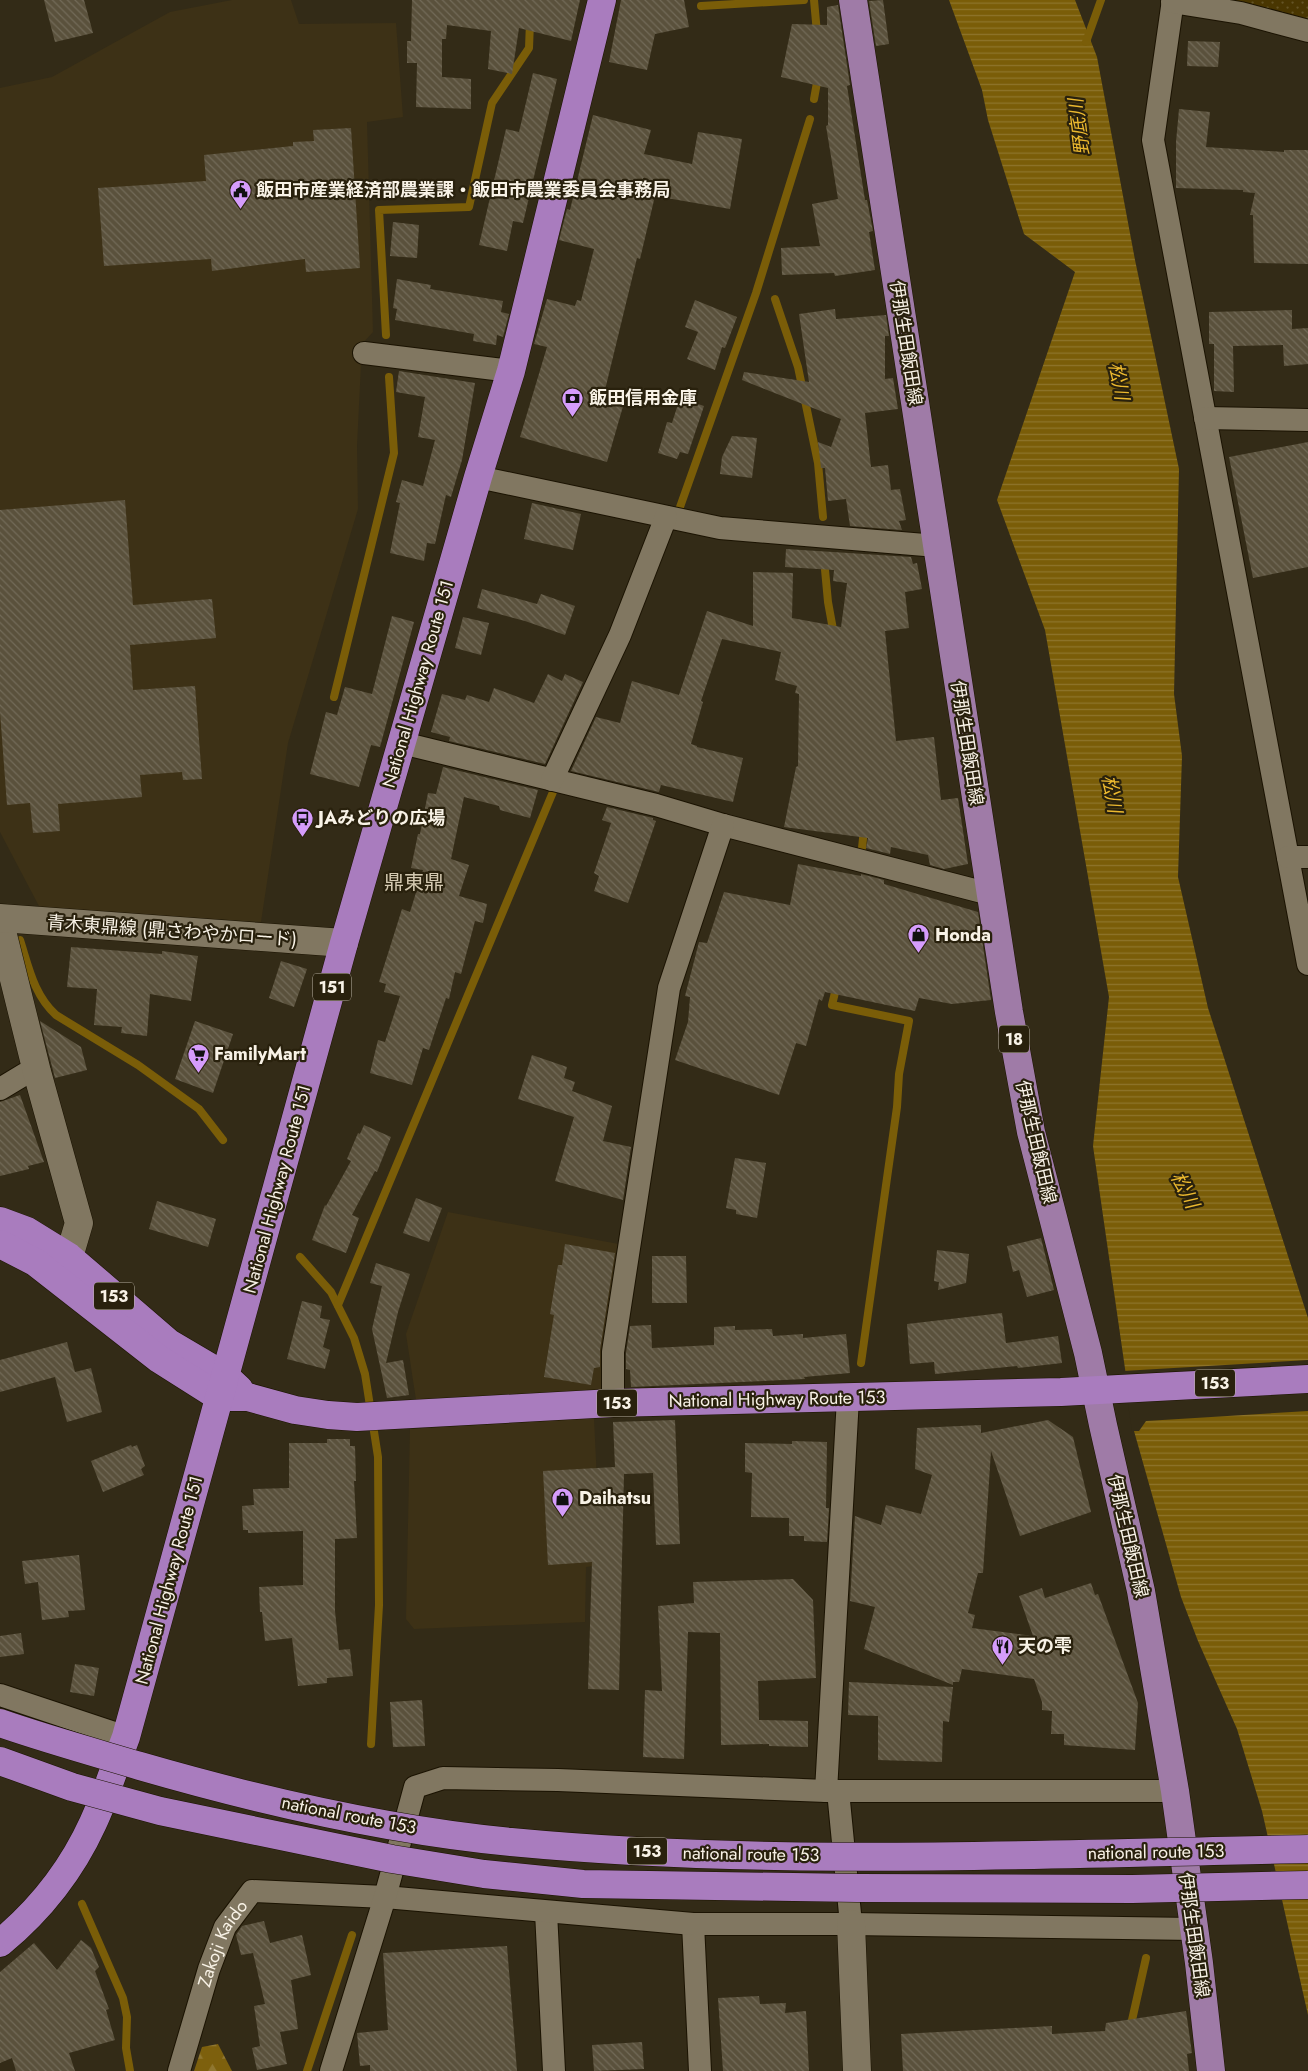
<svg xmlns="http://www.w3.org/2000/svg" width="1308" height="2071" viewBox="0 0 1308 2071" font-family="Jost,'Noto Sans JP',sans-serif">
<defs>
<pattern id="forest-firs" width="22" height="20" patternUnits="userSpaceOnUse" patternTransform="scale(1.25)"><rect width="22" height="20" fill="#7d600d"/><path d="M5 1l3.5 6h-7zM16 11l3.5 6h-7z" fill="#907730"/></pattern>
<pattern id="park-dots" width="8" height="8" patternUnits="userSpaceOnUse" patternTransform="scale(1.25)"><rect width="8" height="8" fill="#493601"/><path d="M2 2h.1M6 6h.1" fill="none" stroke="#645426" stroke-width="1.8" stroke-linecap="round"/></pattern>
<pattern id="water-rules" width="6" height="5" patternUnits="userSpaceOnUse" patternTransform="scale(1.25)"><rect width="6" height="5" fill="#7a5d08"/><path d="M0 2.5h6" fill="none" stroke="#8e752c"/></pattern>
<pattern id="building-back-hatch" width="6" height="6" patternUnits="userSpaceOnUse" patternTransform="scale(1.25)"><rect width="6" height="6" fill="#5a513c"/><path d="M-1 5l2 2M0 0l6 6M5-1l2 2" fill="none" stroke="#726a58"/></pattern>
</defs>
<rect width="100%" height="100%" fill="#332b17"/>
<!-- built -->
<g fill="#3d3116">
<polygon points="232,0 291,0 299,24 396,23 403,117 367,122 373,332 362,344 357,446 358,509 288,743 261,922 40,908 0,832 0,88 52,77 170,12"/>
<polygon points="448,1212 624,1245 601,1390 416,1400 406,1334"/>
<polygon points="594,1418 601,1565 586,1567 585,1622 414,1629 406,1619 410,1429"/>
</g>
<!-- forest -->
<polygon fill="url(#forest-firs)" points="218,2044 232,2071 194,2071 202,2047"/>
<!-- park -->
<polygon fill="url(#park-dots)" points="1220,0 1308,0 1308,19 1238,2"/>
<!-- water -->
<polygon fill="url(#water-rules)" points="949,0 1075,0 1097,57 1135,260 1179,469 1174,694 1182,756 1178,877 1208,1008 1308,1318 1308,2015 1262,1811 1237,1729 1198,1641 1181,1597 1134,1431 1093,1146 1109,997 1045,630 997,500 1075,272 1024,234 988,120 982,90"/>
<!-- pier -->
<polygon fill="#332b17" points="1308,1360 1308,1411 1146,1421 1139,1431 1132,1431 1123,1371"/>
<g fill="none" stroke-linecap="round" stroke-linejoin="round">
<!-- stream -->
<g stroke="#7a5d08" stroke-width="8">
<polyline points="814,0 817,33"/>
<polyline points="701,6 804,0"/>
<polyline points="1086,42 1101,0"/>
<polyline points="814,99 818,77"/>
<polyline points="775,299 798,367 818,463 823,517"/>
<polyline points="386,335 379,210 469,207 492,103 529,48 530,22"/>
<polyline points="680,507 756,293 810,119"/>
<polyline points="824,559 828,602 834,635"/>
<polyline points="334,697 394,453 389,377"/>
<polyline points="862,848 864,829"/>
<path d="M20 940C29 968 34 995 56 1015L138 1065 199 1109 223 1140"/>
<polyline points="837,984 832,1005 909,1021 899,1074 897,1107 861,1363"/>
<polyline points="300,1257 331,1292 354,1338 365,1374 378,1457 379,1605 371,1744"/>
<polyline points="338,1305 553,792"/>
<polyline points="82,1904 123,1998 127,2017 126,2048 130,2071"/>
<polyline points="1130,2029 1146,1958"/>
<polyline points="307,2071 352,1935"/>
</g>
</g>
<!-- building -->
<g fill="url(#building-back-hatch)">
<polygon points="44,0 84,0 93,33 55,42"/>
<polygon points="412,0 580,0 571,41 519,28 512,74 488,69 491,31 447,25 446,39 442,39 442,77 471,79 471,109 416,107 417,63 407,63 407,41 411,41"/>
<polygon points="621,0 684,0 689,27 655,34 647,70 609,62"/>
<polygon points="883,0 889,44 876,46 869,1"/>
<polygon points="838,5 850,85 847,86 865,200 867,200 873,231 869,232 875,270 835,276 834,273 782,275 781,248 820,246 812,204 838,199 826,126 828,125 828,88 781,77 792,24 827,25 827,7"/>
<polygon points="1188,41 1220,42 1218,67 1187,66"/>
<polygon points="533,73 557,79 523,223 513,221 507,251 479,245 506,129 519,132"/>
<polygon points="1179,109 1210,112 1206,147 1284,152 1284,150 1308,150 1308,264 1254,263 1253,215 1250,215 1255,193 1243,192 1243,190 1176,188 1176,142"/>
<polygon points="593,115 651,130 644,154 692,164 698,132 742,139 730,209 655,196 640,259 637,258 605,390 626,396 607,462 520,437 547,347 534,344 547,299 575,306 577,300 581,301 594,249 559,240 567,209 570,210"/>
<polygon points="351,128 360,268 306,272 305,259 212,271 211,259 104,266 98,188 206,181 204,155 293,146 293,142 314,141 313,130"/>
<polygon points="393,222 419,225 417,258 390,256"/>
<polygon points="397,279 431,285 430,289 503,301 501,312 509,314 503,337 497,335 496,345 473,341 474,334 395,320 397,309 393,308"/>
<polygon points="695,300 737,317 725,348 722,347 715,370 687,359 698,332 685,327"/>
<polygon points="835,309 836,319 886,315 889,336 885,336 885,379 893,378 898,409 865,413 871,467 888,465 891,490 900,489 906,520 899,521 902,530 850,526 846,499 828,501 825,468 821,468 818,442 831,447 841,419 742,380 744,372 809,382 799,314"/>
<polygon points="1292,310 1292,329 1308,328 1308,364 1284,366 1283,345 1233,346 1234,392 1214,391 1214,344 1209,344 1209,312"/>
<polygon points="399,371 475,383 462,460 451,497 446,495 435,544 427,543 424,561 390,553 400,503 396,502 402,480 423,486 435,440 418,437 425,397 396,392"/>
<polygon points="680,398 704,406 688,454 680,452 677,459 658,453 667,422 672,423"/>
<polygon points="732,436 757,438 752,478 720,474 722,457"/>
<polygon points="1308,442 1308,567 1253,578 1229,457"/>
<polygon points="125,500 133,605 212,599 216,638 130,645 133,690 195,686 202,779 183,780 182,772 140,775 142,797 58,804 60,831 33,833 30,803 7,805 0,712 0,510"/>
<polygon points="532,503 581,514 573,550 524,539"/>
<polygon points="786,549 911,557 913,564 917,563 922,589 905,592 909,628 885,631 896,741 934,737 941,800 958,798 968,864 944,869 930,865 928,855 891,847 890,854 866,848 868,838 784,827 796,767 798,766 799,694 795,693 797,686 775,680 781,652 722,639 701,701 703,702 691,744 697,746 697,747 743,758 733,802 661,785 659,792 571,771 596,717 620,723 632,681 679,695 707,611 753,626 753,572 793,573 792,618 841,627 847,583 833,581 834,570 785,567"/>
<polygon points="482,589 537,604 541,594 575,606 565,635 525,621 477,608"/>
<polygon points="392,616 414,622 380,747 371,745 359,787 310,774 326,712 337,715 345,687 372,694"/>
<polygon points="463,617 489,623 481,655 455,648"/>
<polygon points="548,674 562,681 565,674 583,682 545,764 449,741 450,737 431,732 442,694 465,700 467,695 489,702 494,688 534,703"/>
<polygon points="443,767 538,790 530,818 500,810 499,806 464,797 451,859 469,865 459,896 487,904 483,923 475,921 461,974 455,972 449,999 446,998 429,1050 423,1048 412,1085 370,1073 378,1040 385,1042 400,996 384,992 386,984 379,982 402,909 410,912 423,870 411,868 418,834 420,834 428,793 436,794"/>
<polygon points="607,807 653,818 653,820 656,821 628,903 594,891 599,876 594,873 611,823 602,820"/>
<polygon points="798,864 861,876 861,874 884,880 884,884 978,912 991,1000 952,1004 919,998 915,1011 825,992 822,1001 819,999 806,1046 796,1043 779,1095 675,1060 688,1022 690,997 685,996 699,942 707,943 724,892 790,905"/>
<polygon points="71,947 162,954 162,951 198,956 191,1001 150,994 147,1036 121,1033 122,1027 94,1025 97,989 67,987"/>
<polygon points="281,961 307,969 294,1007 269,998"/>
<polygon points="40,1021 81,1047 87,1070 55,1078"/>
<polygon points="195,1021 233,1034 213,1093 175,1079"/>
<polygon points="532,1055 567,1067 564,1078 575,1082 572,1091 612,1106 603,1141 631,1147 623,1200 555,1181 574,1117 518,1099"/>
<polygon points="20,1095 44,1162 28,1166 29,1169 0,1176 0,1102"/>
<polygon points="364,1125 391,1137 377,1172 375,1171 352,1215 359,1218 346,1253 312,1240 325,1205 326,1206 351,1161 347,1159 358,1133 360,1134"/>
<polygon points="735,1158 766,1163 757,1218 736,1214 736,1210 726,1208"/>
<polygon points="416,1198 442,1208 429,1242 403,1233"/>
<polygon points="157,1201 216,1219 208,1247 149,1229"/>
<polygon points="1041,1238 1054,1290 1027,1297 1019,1270 1013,1272 1007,1246"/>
<polygon points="565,1244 615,1253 600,1350 600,1367 594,1368 591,1385 544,1377 554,1315 550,1314 558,1265 562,1265"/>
<polygon points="937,1250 969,1254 966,1283 938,1290 939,1282 934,1281"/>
<polygon points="652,1256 686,1256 687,1303 652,1303"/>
<polygon points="376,1263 410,1274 398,1312 386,1363 403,1360 409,1395 387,1398 372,1329 382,1286 370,1283"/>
<polygon points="302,1301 322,1306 320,1318 330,1320 323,1347 330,1350 325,1369 287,1359"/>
<polygon points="1002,1313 1006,1343 1058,1336 1062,1363 1018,1368 1017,1366 935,1374 934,1362 910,1364 907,1324"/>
<polygon points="651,1325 652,1348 714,1345 714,1327 735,1326 735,1330 772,1329 773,1336 803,1334 803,1338 846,1334 850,1373 804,1377 805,1379 631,1387 630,1370 626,1369 626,1353 630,1326"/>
<polygon points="67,1342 75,1372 91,1368 102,1412 67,1422 55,1377 0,1392 0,1360"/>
<polygon points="675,1420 680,1544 656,1545 653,1473 624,1474 619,1690 588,1689 592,1562 548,1565 543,1471 615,1467 613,1422"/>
<polygon points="1048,1420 1073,1437 1091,1512 1020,1536 991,1451 983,1573 978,1573 968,1613 975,1615 972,1628 1033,1636 1019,1596 1042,1588 1045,1598 1091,1583 1095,1595 1098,1594 1138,1703 1135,1750 1064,1745 1064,1734 1051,1734 1052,1711 1042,1710 1042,1702 1034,1679 962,1669 959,1682 953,1682 953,1685 864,1649 875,1607 850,1601 855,1516 881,1525 886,1505 921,1514 932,1475 915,1469 917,1428 981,1425 981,1433"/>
<polygon points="327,1439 350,1439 350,1446 355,1446 356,1481 354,1481 357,1538 335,1539 335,1611 339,1650 350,1649 353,1676 327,1678 327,1683 298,1686 292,1638 265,1641 262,1612 260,1612 259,1587 303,1585 303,1531 248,1533 248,1530 243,1530 242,1506 254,1505 253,1489 289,1488 289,1443 327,1443"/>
<polygon points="792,1441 827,1442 826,1508 829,1508 827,1542 804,1541 804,1536 789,1536 789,1518 751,1517 752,1473 745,1472 745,1443 792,1444"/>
<polygon points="131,1445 132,1447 137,1445 145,1466 141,1469 144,1475 103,1492 91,1461"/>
<polygon points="79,1555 85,1610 68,1611 69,1617 42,1620 38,1582 25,1584 22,1561"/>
<polygon points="793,1579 813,1600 816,1678 758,1681 759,1720 808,1721 808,1747 769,1746 769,1744 721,1745 720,1633 688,1632 684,1759 643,1757 645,1690 662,1691 658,1606 694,1603 693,1582"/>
<polygon points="21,1633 24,1654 0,1657 0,1636"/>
<polygon points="75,1664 99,1668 94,1696 70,1692"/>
<polygon points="849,1682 953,1687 949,1722 943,1721 942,1762 878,1760 878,1716 848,1715"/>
<polygon points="422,1700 425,1746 393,1747 390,1702"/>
<polygon points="264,1921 270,1943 302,1935 311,1975 291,1980 298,2029 280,2032 287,2064 257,2070 252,2048 260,2046 254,2006 265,2004 253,1953 241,1955 236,1935 242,1926"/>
<polygon points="81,1940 91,1948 99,1967 95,1971 109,2009 106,2010 115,2040 69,2053 75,2071 16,2071 12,2058 0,2063 0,1972 34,1943 57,1970"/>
<polygon points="507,1946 517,2071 370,2071 370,2065 360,2066 357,2033 388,2030 383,1953"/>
<polygon points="759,1996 760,2004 786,2003 785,2013 806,2011 809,2071 723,2071 718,1998"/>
<polygon points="1186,2011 1192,2053 1187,2054 1189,2071 903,2071 901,2034 1052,2026 1052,2034 1105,2031 1106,2023"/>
<polygon points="642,2042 644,2069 594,2071 592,2045"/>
</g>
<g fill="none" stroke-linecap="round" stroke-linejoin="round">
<defs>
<g id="minor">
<polyline points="1173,0 1153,140 1308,964"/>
<polyline points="1172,2 1241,13 1308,31"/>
<polyline points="364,353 511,371"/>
<polyline points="1205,418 1308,420"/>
<polyline points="478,477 720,528 937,546"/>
<polyline points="402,743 656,805 723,825 990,894"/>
<polyline points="552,780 620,635 666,517"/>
<polyline points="1288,857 1308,857"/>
<polyline points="0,1089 25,1074 37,1072"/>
<polyline points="613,1403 613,1352 669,988 723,825"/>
<polyline points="0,1695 126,1737"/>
<polyline points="826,1791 848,1398"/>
<polyline points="838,1791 851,1924"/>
<polyline points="546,1912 554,2071"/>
<polyline points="693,1924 700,2071"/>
<path id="s1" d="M179 2071 209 1969 225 1927 252 1891 385 1897 693 1924H851L1194 1929"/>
<polyline points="331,2071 385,1897 415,1787 443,1778 558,1780 826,1791 1175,1791"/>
</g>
<g id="tertiary">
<polyline points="0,923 37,1072 79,1223 69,1257"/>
<polyline points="851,1924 857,2071"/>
</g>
<polyline id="secondary" points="0,918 344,943"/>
<polyline id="primary" points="853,0 1009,1012 1031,1132 1088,1353 1103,1425 1141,1591 1175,1791 1199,1963 1211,2071"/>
<g id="trunk">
<polyline points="0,1221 27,1231 69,1257 169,1343 225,1376 239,1389"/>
<polyline points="0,1244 35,1262 159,1359 219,1397 248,1397 295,1410 328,1415 357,1417 613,1403 1061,1392 1308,1379"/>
<path d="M0 1943C39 1911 72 1869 93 1823 106 1795 115 1766 126 1737L344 943 478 477 511 371 602 0"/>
</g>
</defs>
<!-- minor casing -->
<use href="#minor" stroke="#1b1302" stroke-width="24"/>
<!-- tertiary casing -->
<use href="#tertiary" stroke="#1b1302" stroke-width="29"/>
<!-- secondary casing -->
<use href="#secondary" stroke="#1b1302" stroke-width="29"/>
<!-- primary casing -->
<use href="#primary" stroke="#1b1302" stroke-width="29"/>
<!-- trunk casing -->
<use href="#trunk" stroke="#1b1302" stroke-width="29"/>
<!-- minor -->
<use href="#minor" stroke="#817761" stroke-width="22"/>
<!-- tertiary -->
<use href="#tertiary" stroke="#817761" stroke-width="28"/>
<!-- secondary -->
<use href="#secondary" stroke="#817761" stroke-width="28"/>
<!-- primary -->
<use href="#primary" stroke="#9f7ba7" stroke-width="28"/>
<!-- trunk -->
<use href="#trunk" stroke="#a97cbe" stroke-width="28"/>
<defs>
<g id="trunk-bridge">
<path d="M0 1723C46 1739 93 1752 140 1766 261 1801 385 1830 511 1842 775 1867 1043 1854 1308 1849"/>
<polyline points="0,1761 72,1787 160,1811 392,1859 484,1874 583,1884 857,1888 1132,1889 1308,1885"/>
</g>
</defs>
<!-- trunk-bridge casing -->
<use href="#trunk-bridge" stroke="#1b1302" stroke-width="29" stroke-linecap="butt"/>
<!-- trunk-bridge -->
<use href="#trunk-bridge" stroke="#a97cbe" stroke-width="28"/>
</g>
<!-- icons -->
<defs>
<symbol id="civic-pin" viewBox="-11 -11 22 30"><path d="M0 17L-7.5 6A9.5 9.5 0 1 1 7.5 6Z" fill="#d59cfb" stroke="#29210d"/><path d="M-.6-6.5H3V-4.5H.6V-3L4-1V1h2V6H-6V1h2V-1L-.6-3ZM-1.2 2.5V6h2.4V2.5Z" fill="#111"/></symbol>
<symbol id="bank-pin" viewBox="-11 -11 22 30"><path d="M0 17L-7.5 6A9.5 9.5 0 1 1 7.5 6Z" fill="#d59cfb" stroke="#29210d"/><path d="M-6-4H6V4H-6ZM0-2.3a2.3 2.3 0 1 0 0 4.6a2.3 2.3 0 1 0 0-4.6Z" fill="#111"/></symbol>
<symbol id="bus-pin" viewBox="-11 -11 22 30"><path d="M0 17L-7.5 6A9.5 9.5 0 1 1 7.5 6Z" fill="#d59cfb" stroke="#29210d"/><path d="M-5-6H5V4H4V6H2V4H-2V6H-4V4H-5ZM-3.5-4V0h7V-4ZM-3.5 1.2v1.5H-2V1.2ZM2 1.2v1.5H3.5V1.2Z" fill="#111"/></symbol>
<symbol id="shop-pin" viewBox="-11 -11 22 30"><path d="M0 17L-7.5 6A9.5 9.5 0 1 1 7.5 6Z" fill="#d59cfb" stroke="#29210d"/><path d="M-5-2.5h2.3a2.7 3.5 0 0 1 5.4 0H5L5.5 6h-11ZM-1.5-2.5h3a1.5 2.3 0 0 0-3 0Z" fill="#111"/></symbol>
<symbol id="supermarket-pin" viewBox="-11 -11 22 30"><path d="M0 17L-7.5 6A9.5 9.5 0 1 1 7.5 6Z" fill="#d59cfb" stroke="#29210d"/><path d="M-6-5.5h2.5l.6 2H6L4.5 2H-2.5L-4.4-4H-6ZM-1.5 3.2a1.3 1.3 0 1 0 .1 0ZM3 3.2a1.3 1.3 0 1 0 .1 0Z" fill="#111"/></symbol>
<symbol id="restaurant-pin" viewBox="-11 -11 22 30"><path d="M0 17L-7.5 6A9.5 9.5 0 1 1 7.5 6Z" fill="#d59cfb" stroke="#29210d"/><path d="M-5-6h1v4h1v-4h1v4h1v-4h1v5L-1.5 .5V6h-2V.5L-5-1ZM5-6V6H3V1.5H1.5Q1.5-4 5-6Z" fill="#111"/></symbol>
</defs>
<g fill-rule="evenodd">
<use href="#civic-pin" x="228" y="178" width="25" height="34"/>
<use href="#bank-pin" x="560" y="386" width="25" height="34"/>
<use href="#bus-pin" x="290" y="806" width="25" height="34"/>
<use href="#shop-pin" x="906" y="922" width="25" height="34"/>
<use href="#supermarket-pin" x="186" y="1042" width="25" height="34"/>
<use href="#shop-pin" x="550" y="1486" width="25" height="34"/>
<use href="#restaurant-pin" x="990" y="1634" width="25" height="34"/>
</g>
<g text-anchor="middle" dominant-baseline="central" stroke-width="4.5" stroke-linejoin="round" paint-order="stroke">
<!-- shield labels -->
<g fill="#29210d" stroke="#bab3a5" stroke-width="1">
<rect x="313" y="973.5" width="38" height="27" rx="4"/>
<rect x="999" y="1025.5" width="30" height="27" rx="4"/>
<rect x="94" y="1282.5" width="40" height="27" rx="4"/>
<rect x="1195" y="1369.5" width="40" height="27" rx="4"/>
<rect x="597" y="1389.5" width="40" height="27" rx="4"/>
<rect x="627" y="1837.5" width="40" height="27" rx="4"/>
</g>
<g font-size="16" font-weight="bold" fill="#f8f2e6">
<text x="332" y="987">151</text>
<text x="1014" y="1039">18</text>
<text x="114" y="1296">153</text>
<text x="1215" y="1383">153</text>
<text x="617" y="1403">153</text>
<text x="647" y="1851">153</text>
</g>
<!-- poi labels -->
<g font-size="18" font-weight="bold" fill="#f8f2e6" stroke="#29210d" text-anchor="start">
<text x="256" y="190">飯田市産業経済部農業課・飯田市農業委員会事務局</text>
<text x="589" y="398">飯田信用金庫</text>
<text x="318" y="818">JAみどりの広場</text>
<text x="935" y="935">Honda</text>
<text x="214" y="1054">FamilyMart</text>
<text x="579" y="1498">Daihatsu</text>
<text x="1018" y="1646">天の雫</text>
</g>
<!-- street labels -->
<g font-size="18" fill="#f8f2e6" stroke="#29210d">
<text transform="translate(906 343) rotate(81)">伊那生田飯田線</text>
<text transform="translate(418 684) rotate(-74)">National Highway Route 151</text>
<text transform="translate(967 743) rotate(81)">伊那生田飯田線</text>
<text transform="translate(172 931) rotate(4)">青木東鼎線 (鼎さわやかロード)</text>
<text transform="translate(1036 1142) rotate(77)">伊那生田飯田線</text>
<text transform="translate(277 1189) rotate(-75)">National Highway Route 151</text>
<text transform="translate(777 1399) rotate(-1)">National Highway Route 153</text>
<text transform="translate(1128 1536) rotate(77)">伊那生田飯田線</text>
<text transform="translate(169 1580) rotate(-75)">National Highway Route 151</text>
<text transform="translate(349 1815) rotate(11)">national route 153</text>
<text transform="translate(1156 1852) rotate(-1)">national route 153</text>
<text transform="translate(751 1854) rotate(1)">national route 153</text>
<text transform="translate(1194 1935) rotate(82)">伊那生田飯田線</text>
<text stroke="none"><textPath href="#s1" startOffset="135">Zakoji Kaido</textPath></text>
</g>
<!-- water labels -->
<g font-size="19" font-style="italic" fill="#ecb92f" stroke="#29210d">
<text transform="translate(1079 127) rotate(-97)">野底川</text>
<text transform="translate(1119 381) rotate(79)">松川</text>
<text transform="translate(1112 794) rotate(79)">松川</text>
<text transform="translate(1185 1190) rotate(63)">松川</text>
</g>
<!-- quarter labels -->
<g font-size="20" fill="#d4c9b1" stroke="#29210d">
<text x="414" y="882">鼎東鼎</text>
</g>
</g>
</svg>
